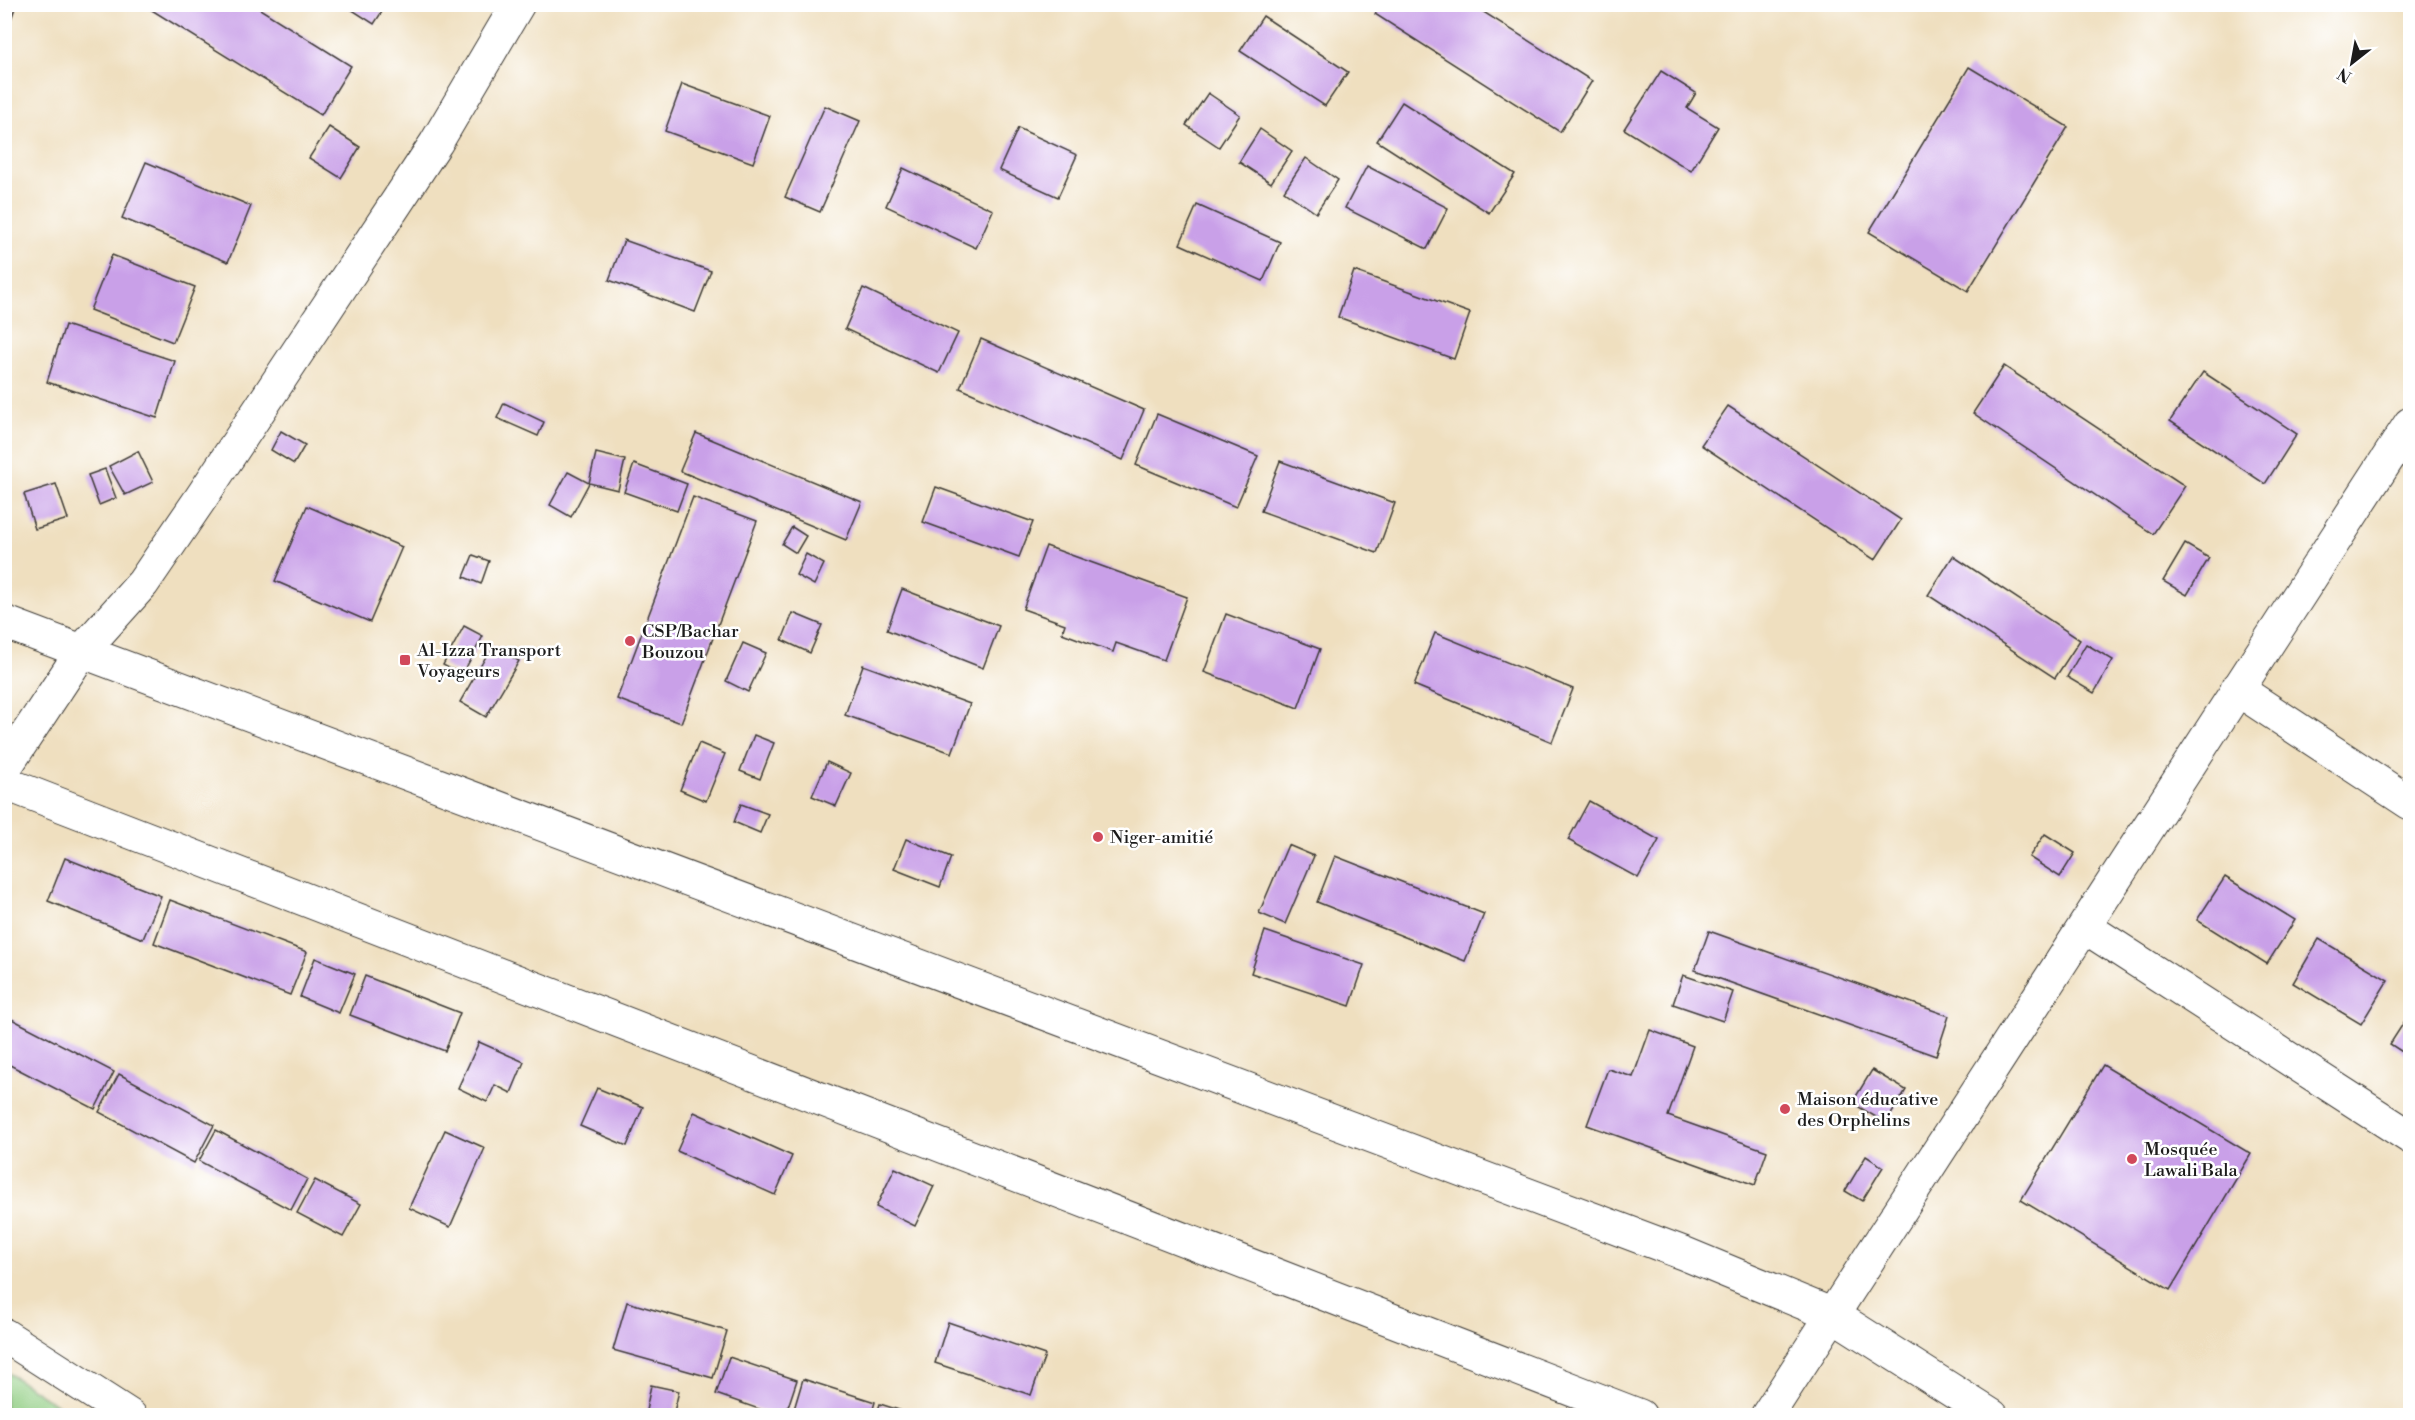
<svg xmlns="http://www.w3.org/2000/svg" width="2415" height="1420" viewBox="0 0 2415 1420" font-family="'Libre Bodoni',serif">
<rect width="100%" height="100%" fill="#fff"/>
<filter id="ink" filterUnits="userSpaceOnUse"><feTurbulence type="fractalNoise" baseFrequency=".0167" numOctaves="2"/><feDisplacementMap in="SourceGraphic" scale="12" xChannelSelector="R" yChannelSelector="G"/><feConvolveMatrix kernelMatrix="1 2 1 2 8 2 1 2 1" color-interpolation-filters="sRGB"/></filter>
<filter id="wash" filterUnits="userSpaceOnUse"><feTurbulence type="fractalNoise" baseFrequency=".008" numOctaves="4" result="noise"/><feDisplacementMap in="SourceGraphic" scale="24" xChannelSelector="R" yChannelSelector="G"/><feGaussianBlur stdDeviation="1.35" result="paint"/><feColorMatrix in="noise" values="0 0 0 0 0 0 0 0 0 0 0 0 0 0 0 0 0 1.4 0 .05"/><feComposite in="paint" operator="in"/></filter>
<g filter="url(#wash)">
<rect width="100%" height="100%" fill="#efdfbf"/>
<!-- green -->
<polygon fill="#90cd82" stroke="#56744f" stroke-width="1.5" points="4,1371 5,1371 73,1415 5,1415"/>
<g id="blocks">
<!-- building -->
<g fill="#c9a0e8">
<polygon points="142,4 252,4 351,66 321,115"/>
<polygon points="343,4 387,4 374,24"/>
<polygon points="1381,4 1471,4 1592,81 1560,132 1375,14"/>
<polygon points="4,5 16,5 5,37 4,37"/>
<polygon points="1263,16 1348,72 1325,106 1240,51"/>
<polygon points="1969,67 2068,127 1968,291 1869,232"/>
<polygon points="1661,71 1696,93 1687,108 1718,127 1691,171 1624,129"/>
<polygon points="682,84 770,116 753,163 665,131"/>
<polygon points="1208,93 1240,115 1219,147 1186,125"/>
<polygon points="1402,102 1515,174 1489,213 1377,141"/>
<polygon points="825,106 860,121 820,212 785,197"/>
<polygon points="329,127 360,147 341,178 309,158"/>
<polygon points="1018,128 1077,155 1058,197 999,170"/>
<polygon points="1260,129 1292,151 1271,183 1239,162"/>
<polygon points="1306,158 1338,180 1316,213 1284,191"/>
<polygon points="146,162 251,206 228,262 122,218"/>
<polygon points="1367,166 1448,208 1427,249 1345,208"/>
<polygon points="903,168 993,210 976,248 886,206"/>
<polygon points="1197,205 1280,242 1263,281 1180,244"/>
<polygon points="624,240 711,271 695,312 609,280"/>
<polygon points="112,255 195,287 173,342 90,310"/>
<polygon points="1354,271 1470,313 1454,359 1338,317"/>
<polygon points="863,288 958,333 939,373 845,329"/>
<polygon points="65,325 175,361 157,418 47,382"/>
<polygon points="981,339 1144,410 1123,460 960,388"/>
<polygon points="2004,366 2185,486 2153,534 1973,413"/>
<polygon points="2203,372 2297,434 2265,484 2170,421"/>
<polygon points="504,403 544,422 538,436 497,418"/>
<polygon points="1728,406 1901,520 1875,560 1701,445"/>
<polygon points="1157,414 1258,456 1236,507 1136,465"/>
<polygon points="281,431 305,445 294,464 271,450"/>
<polygon points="696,433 862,502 846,540 680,471"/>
<polygon points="138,451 153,482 125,495 109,466"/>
<polygon points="596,453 625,460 618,490 589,483"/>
<polygon points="1280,461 1395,503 1377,553 1261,511"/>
<polygon points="634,464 687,484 677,511 624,492"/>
<polygon points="105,469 116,498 99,505 88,475"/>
<polygon points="568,472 589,483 571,517 550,505"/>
<polygon points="56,484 68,519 35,529 24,494"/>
<polygon points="936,487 1033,522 1019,557 923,522"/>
<polygon points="693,497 757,521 681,723 617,699"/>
<polygon points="307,506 402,547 370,622 275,581"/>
<polygon points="792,527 806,536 796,553 782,544"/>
<polygon points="2185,544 2209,558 2187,595 2163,581"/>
<polygon points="1046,546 1187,597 1164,660 1116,643 1113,652 1062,633 1065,624 1023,609"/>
<polygon points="806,554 824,564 814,585 796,575"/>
<polygon points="473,555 489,561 481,584 464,577"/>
<polygon points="1953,556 2080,640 2055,678 1928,595"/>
<polygon points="902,589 999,626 983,668 887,630"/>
<polygon points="793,613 822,625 810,653 782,640"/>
<polygon points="1226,614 1320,649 1298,708 1204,672"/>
<polygon points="464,626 483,636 462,675 443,665"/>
<polygon points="1435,633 1573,689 1552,742 1414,685"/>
<polygon points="743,643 766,653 748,692 726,681"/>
<polygon points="2086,644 2113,660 2094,693 2067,677"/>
<polygon points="492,646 519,661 486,717 460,702"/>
<polygon points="863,665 970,704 952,753 845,715"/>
<polygon points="754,735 774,743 760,779 740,771"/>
<polygon points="699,743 725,754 706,801 680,790"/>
<polygon points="827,762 851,773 836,806 812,796"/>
<polygon points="1589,801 1659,840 1638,878 1568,840"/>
<polygon points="741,804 768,814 760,833 734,822"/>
<polygon points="2045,834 2075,853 2060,877 2029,857"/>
<polygon points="906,839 951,857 940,887 894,869"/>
<polygon points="1288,845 1314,856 1285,924 1259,913"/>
<polygon points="1335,856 1484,914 1465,961 1317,902"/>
<polygon points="65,858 161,896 143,939 48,901"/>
<polygon points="2225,877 2295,920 2267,964 2197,920"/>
<polygon points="170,900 307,952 290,995 154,943"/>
<polygon points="1265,931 1364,965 1350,1006 1251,973"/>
<polygon points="1709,931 1949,1016 1936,1056 1695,970"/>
<polygon points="2319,939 2388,980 2361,1024 2293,983"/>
<polygon points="315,958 355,974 339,1013 300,997"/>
<polygon points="1683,975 1733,992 1723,1021 1673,1004"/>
<polygon points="365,976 460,1013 445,1051 350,1015"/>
<polygon points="2410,1013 2410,1057 2390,1044"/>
<polygon points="4,1015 114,1072 95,1109 4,1062"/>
<polygon points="1650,1030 1693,1046 1668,1116 1767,1151 1755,1185 1587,1125 1608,1069 1633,1077"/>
<polygon points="479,1042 524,1062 511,1093 495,1085 487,1102 458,1088"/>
<polygon points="2103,1065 2251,1154 2170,1290 2021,1200"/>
<polygon points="1872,1070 1906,1090 1886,1123 1852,1103"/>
<polygon points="119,1074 214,1125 194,1163 99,1112"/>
<polygon points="597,1088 643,1107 627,1146 580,1126"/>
<polygon points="694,1112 792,1156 775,1195 677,1151"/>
<polygon points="216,1130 307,1179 291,1210 199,1161"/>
<polygon points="445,1130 485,1148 450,1227 409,1208"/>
<polygon points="1866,1156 1883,1167 1862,1201 1845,1191"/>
<polygon points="895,1168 934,1186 915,1226 876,1207"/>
<polygon points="315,1180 361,1204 343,1237 297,1213"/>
<polygon points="627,1302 727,1331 713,1378 613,1350"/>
<polygon points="948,1322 1045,1355 1031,1395 935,1363"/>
<polygon points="729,1357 797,1380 785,1416 779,1416 716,1394"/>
<polygon points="803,1379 875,1402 871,1416 792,1416"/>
<polygon points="651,1385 679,1391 673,1416 645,1416"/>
<polygon points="880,1404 915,1415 915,1416 876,1416"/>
</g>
</g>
</g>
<g filter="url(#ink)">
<use href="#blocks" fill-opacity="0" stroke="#3c3934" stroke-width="1.5"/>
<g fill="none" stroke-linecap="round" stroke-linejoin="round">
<defs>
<g id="minor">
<polyline points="4,622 1683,1253 1833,1315 1992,1416"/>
<polyline points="2237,689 2410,803"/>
<polyline points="4,769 82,651 143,583 201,498 436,143 518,4"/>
<polyline points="4,783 1640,1416"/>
<polyline points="2085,927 2410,1137"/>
<polyline points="4,1335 130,1416"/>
<polyline points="1767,1416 2410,424"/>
</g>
</defs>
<!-- minor casing -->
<use href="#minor" stroke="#3c3934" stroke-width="35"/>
<!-- minor -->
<use href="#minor" stroke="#fff" stroke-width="33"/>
</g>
</g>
<!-- markers -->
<g fill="#d1495b" stroke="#fff" stroke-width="2">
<circle cx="630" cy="641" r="6"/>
<rect x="399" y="654" width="12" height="12" rx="3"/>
<circle cx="1098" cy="837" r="6"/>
<circle cx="1785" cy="1109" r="6"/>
<circle cx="2132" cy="1159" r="6"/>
</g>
<g text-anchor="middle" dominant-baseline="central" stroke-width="5" stroke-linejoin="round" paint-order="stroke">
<!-- poi labels -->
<g font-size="18" fill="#1c1c1c" stroke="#fff" text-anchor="start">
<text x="642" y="631">CSP/Bachar<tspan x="642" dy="21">Bouzou</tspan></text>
<text x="417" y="650">Al-Izza Transport<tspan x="417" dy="21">Voyageurs</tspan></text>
<text x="1110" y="837">Niger-amitié</text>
<text x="1797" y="1099">Maison éducative<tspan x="1797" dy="21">des Orphelins</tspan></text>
<text x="2144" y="1149">Mosquée<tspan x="2144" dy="21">Lawali Bala</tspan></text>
</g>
</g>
<!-- margin -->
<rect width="2415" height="1420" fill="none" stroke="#fff" stroke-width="24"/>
<!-- north arrow -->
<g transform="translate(2352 63) rotate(211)" stroke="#ffffff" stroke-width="4.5" paint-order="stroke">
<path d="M0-4.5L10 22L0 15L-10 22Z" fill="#1c1c1c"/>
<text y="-9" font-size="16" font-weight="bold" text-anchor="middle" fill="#1c1c1c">N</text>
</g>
</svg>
